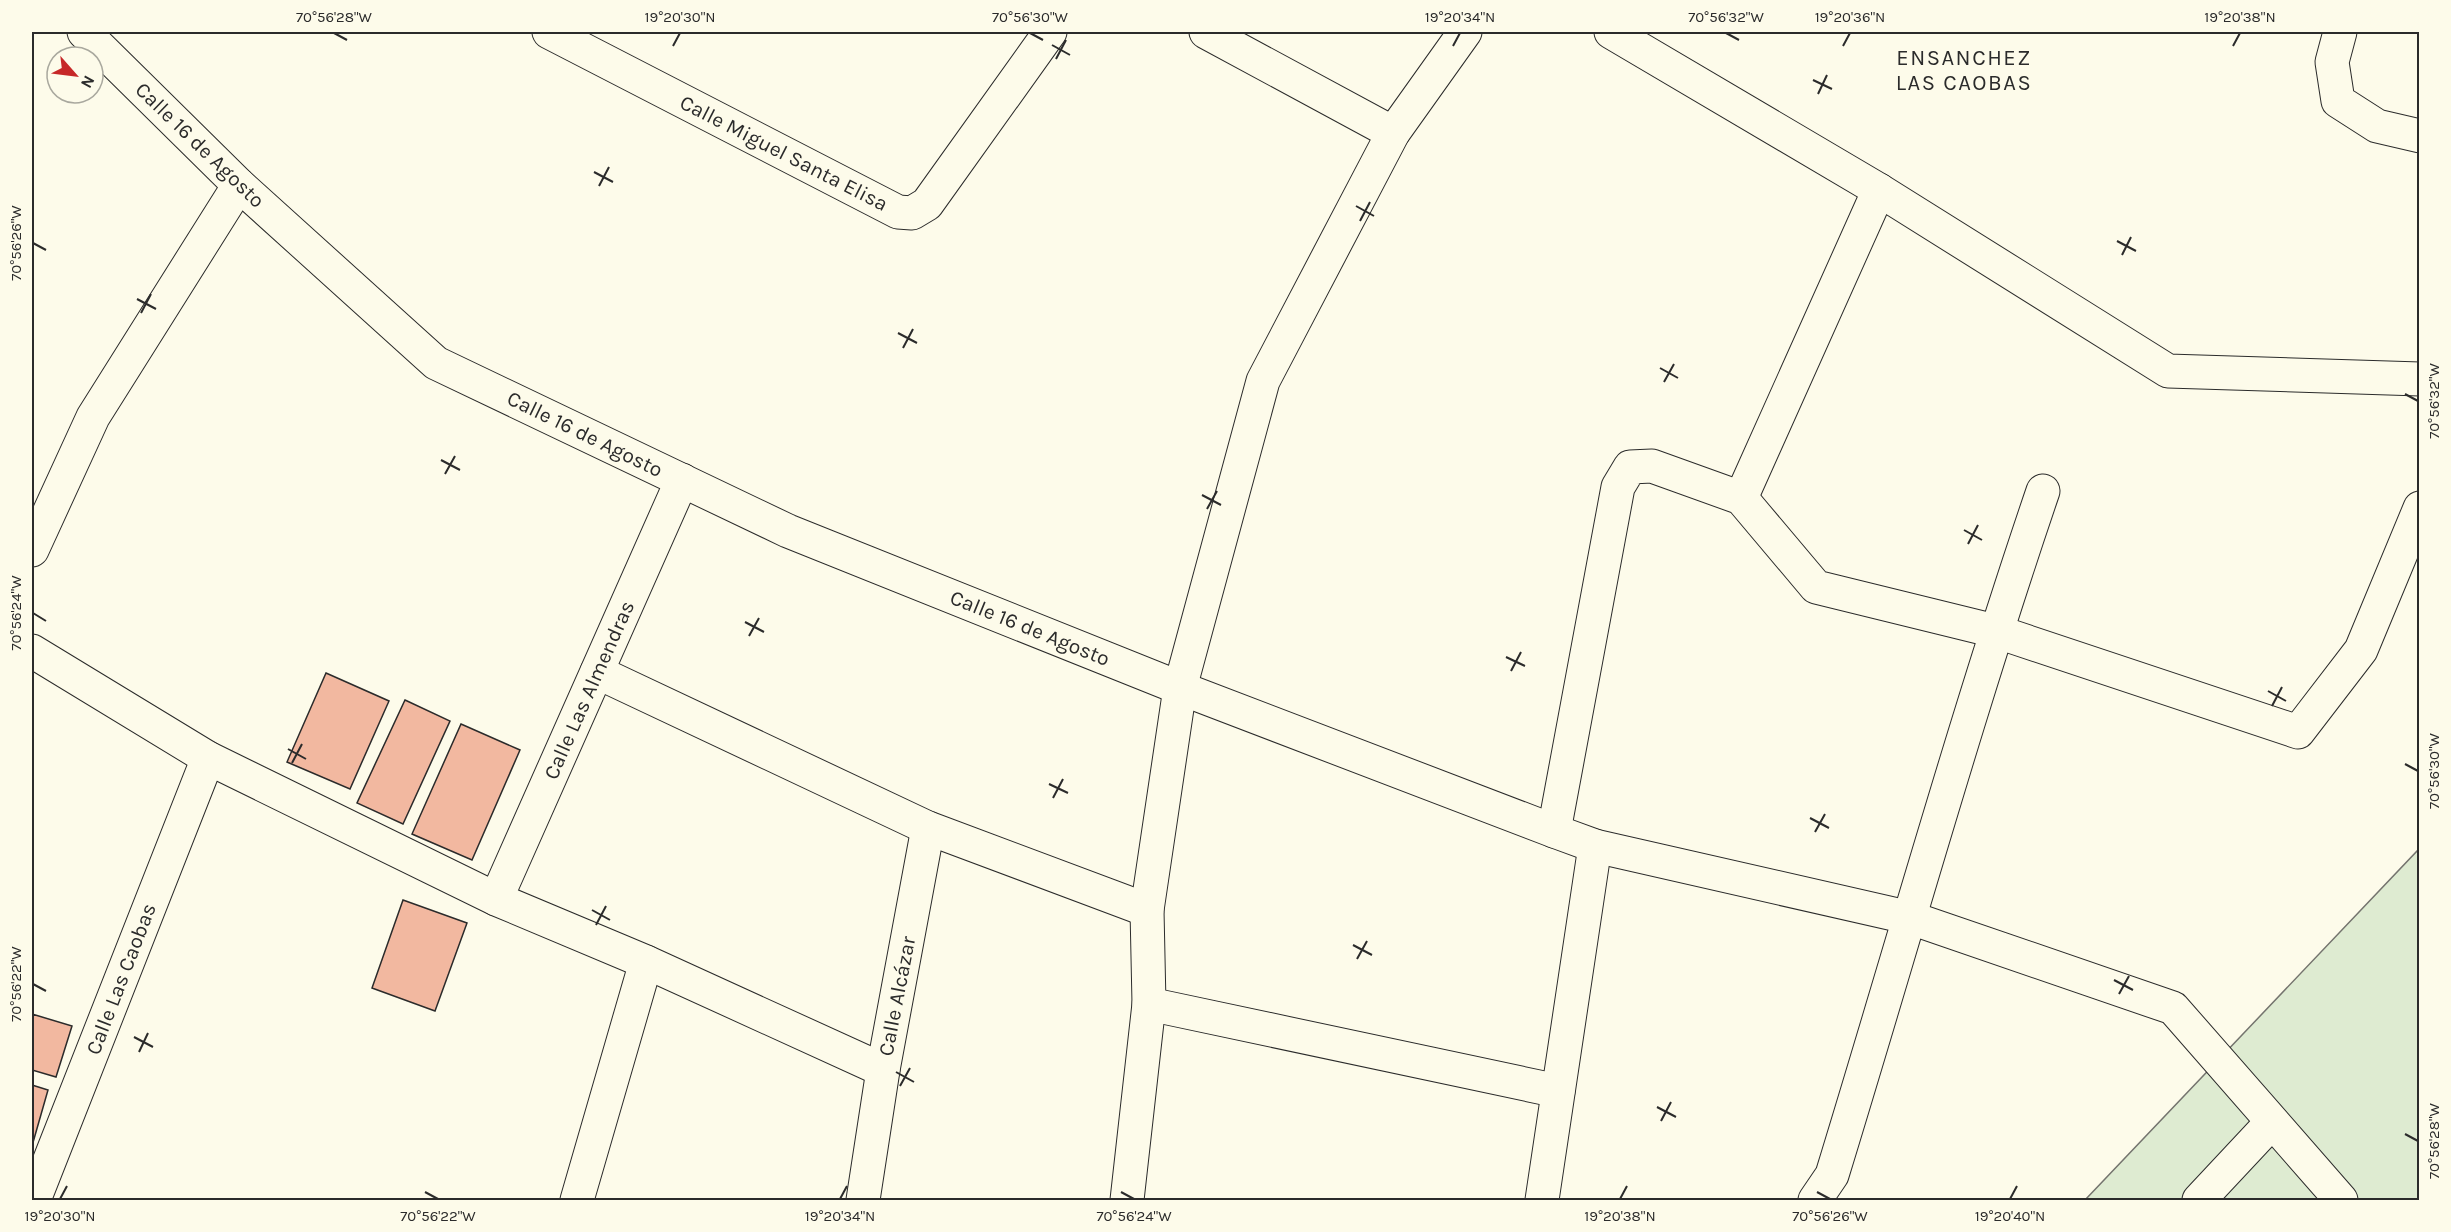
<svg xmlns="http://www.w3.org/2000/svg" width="2451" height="1232" viewBox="0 0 2451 1232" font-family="Karla,sans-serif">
<rect width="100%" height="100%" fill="#fdfbea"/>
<!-- green -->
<polygon fill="#deebd1" stroke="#74746e" stroke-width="1.5" points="2419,849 2419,1200 2085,1200"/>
<!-- building -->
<g fill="#f2b8a0" stroke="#2b2b2b" stroke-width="1.5">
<polygon points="326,673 389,701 350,789 287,762"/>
<polygon points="405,700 450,721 403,824 357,803"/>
<polygon points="461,724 520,750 472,860 412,834"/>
<polygon points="403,900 467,923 435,1011 372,988"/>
<polygon points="32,1014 72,1026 56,1077 32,1070"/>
<polygon points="32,1085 48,1090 32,1146"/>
</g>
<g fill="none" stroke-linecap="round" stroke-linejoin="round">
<defs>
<g id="street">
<polyline points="84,32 239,185 436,363 788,531 1180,688 1554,831 1595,846 1911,918 2173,1008 2341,1200"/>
<polyline points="549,32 898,212 912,213 927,204 1050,32"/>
<polyline points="1206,32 1393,133"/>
<polyline points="1611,32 1879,190 2168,371 2420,379"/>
<polyline points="2340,32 2332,62 2338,101 2377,126 2420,136"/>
<polyline points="1741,498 1879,190"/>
<polyline points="32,550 93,417 239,185"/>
<polyline points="32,651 208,758 496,899 646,962 883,1070"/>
<polyline points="597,672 928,828 1147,910"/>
<polyline points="1554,831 1618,487 1630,467 1652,466 1741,498 1816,587 1995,631 2298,732 2361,650 2420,508"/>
<polyline points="496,899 682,480"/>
<polyline points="1149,1004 1558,1091"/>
<polyline points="34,1200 208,758"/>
<polyline points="577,1200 646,962"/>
<polyline points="863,1200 883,1070 928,828"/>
<polyline points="1542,1200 1595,846"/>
<path d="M1815 1200 1832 1175C1902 947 1966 717 2043 491"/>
<polyline points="2199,1200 2272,1122"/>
</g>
<polyline id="secondary" points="1127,1200 1149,1004 1147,910 1180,688 1263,381 1393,133 1465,32"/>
</defs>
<!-- street casing -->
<use href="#street" stroke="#2b2b2b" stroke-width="35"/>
<!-- secondary casing -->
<use href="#secondary" stroke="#2b2b2b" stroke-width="35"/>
<!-- street -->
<use href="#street" stroke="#fdfbea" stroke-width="33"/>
<!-- secondary -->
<use href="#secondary" stroke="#fdfbea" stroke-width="33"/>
</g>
<!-- ticks -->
<path fill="none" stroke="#2b2b2b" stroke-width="2" d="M334 33 347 40M1030 33 1043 40M1726 33 1739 40M1052 45 1070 55M673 46 680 33M1453 46 1460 33M1843 46 1850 33M2233 46 2240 33M1056 59 1066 40M1813 80 1832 89M1818 94 1827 75M594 172 613 182M599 186 609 167M1356 206 1374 216M1360 221 1370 202M2117 241 2136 251M33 243 46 250M2122 255 2131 237M137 299 156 309M141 313 151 294M898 333 917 343M903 348 913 329M1660 368 1678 378M1664 382 1674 364M2405 394 2418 401M441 460 460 470M445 474 455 456M1202 495 1221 505M1207 509 1217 491M1964 530 1982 540M1968 544 1978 525M33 613 46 621M745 622 764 632M749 636 759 618M1506 657 1525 666M1511 671 1521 652M2268 691 2286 701M2272 706 2282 687M288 749 306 759M292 763 302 744M2405 764 2418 771M1049 784 1068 793M1053 798 1063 779M1810 818 1829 828M1815 832 1825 814M592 910 610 920M596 925 606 906M1353 945 1372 955M1357 959 1367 941M2114 980 2133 990M33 984 46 991M2119 994 2129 976M134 1037 153 1047M139 1052 148 1033M896 1072 914 1082M900 1086 910 1068M1657 1107 1676 1117M1661 1121 1671 1102M2405 1134 2418 1141M425 1192 438 1199M1121 1192 1134 1199M1817 1192 1830 1199M60 1199 67 1186M840 1199 847 1186M1620 1199 1627 1186M2010 1199 2017 1186"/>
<g text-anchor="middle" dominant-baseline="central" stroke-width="4.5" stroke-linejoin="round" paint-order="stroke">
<!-- street labels -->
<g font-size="21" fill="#2b2b2b" stroke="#fdfbea">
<text transform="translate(200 145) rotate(44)">Calle 16 de Agosto</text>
<text transform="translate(784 153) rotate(27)">Calle Miguel Santa Elisa</text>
<text transform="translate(585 434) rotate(26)">Calle 16 de Agosto</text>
<text transform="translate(1030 628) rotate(22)">Calle 16 de Agosto</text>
<text transform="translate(589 690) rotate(-66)">Calle Las Almendras</text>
<text transform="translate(121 979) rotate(-69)">Calle Las Caobas</text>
<text transform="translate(897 996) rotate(-79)">Calle Alcázar</text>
</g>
<!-- neighbourhood labels -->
<g font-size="22" letter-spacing="1.5" fill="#2b2b2b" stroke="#fdfbea">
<text x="1964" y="58">ENSANCHEZ<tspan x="1964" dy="25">LAS CAOBAS</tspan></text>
</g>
</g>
<!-- border -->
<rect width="2451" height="1232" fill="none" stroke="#fdfbea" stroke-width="66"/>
<!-- north arrow -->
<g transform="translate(75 75) rotate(118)"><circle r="28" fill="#fdfbea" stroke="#a9a89e" stroke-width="1.5"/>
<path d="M0-4.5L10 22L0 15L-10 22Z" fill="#c62828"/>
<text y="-9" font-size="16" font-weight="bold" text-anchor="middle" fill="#2b2b2b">N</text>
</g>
<rect x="33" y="33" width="2385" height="1166" fill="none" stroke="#2b2b2b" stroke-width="2"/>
<g font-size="15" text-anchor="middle" fill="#2b2b2b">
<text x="334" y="22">70°56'28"W</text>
<text x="680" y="22">19°20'30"N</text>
<text x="1030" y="22">70°56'30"W</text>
<text x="1460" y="22">19°20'34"N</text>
<text x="1726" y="22">70°56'32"W</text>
<text x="1850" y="22">19°20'36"N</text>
<text x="2240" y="22">19°20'38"N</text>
<text transform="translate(16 243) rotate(-90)" y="5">70°56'26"W</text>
<text transform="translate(2434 401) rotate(-90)" y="5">70°56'32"W</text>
<text transform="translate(16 613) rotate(-90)" y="5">70°56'24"W</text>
<text transform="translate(2434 771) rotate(-90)" y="5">70°56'30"W</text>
<text transform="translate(16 984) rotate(-90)" y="5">70°56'22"W</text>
<text transform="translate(2434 1141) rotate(-90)" y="5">70°56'28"W</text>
<text x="60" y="1221">19°20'30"N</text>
<text x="438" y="1221">70°56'22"W</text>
<text x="840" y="1221">19°20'34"N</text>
<text x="1134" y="1221">70°56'24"W</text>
<text x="1620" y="1221">19°20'38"N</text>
<text x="1830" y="1221">70°56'26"W</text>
<text x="2010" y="1221">19°20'40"N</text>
</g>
</svg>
